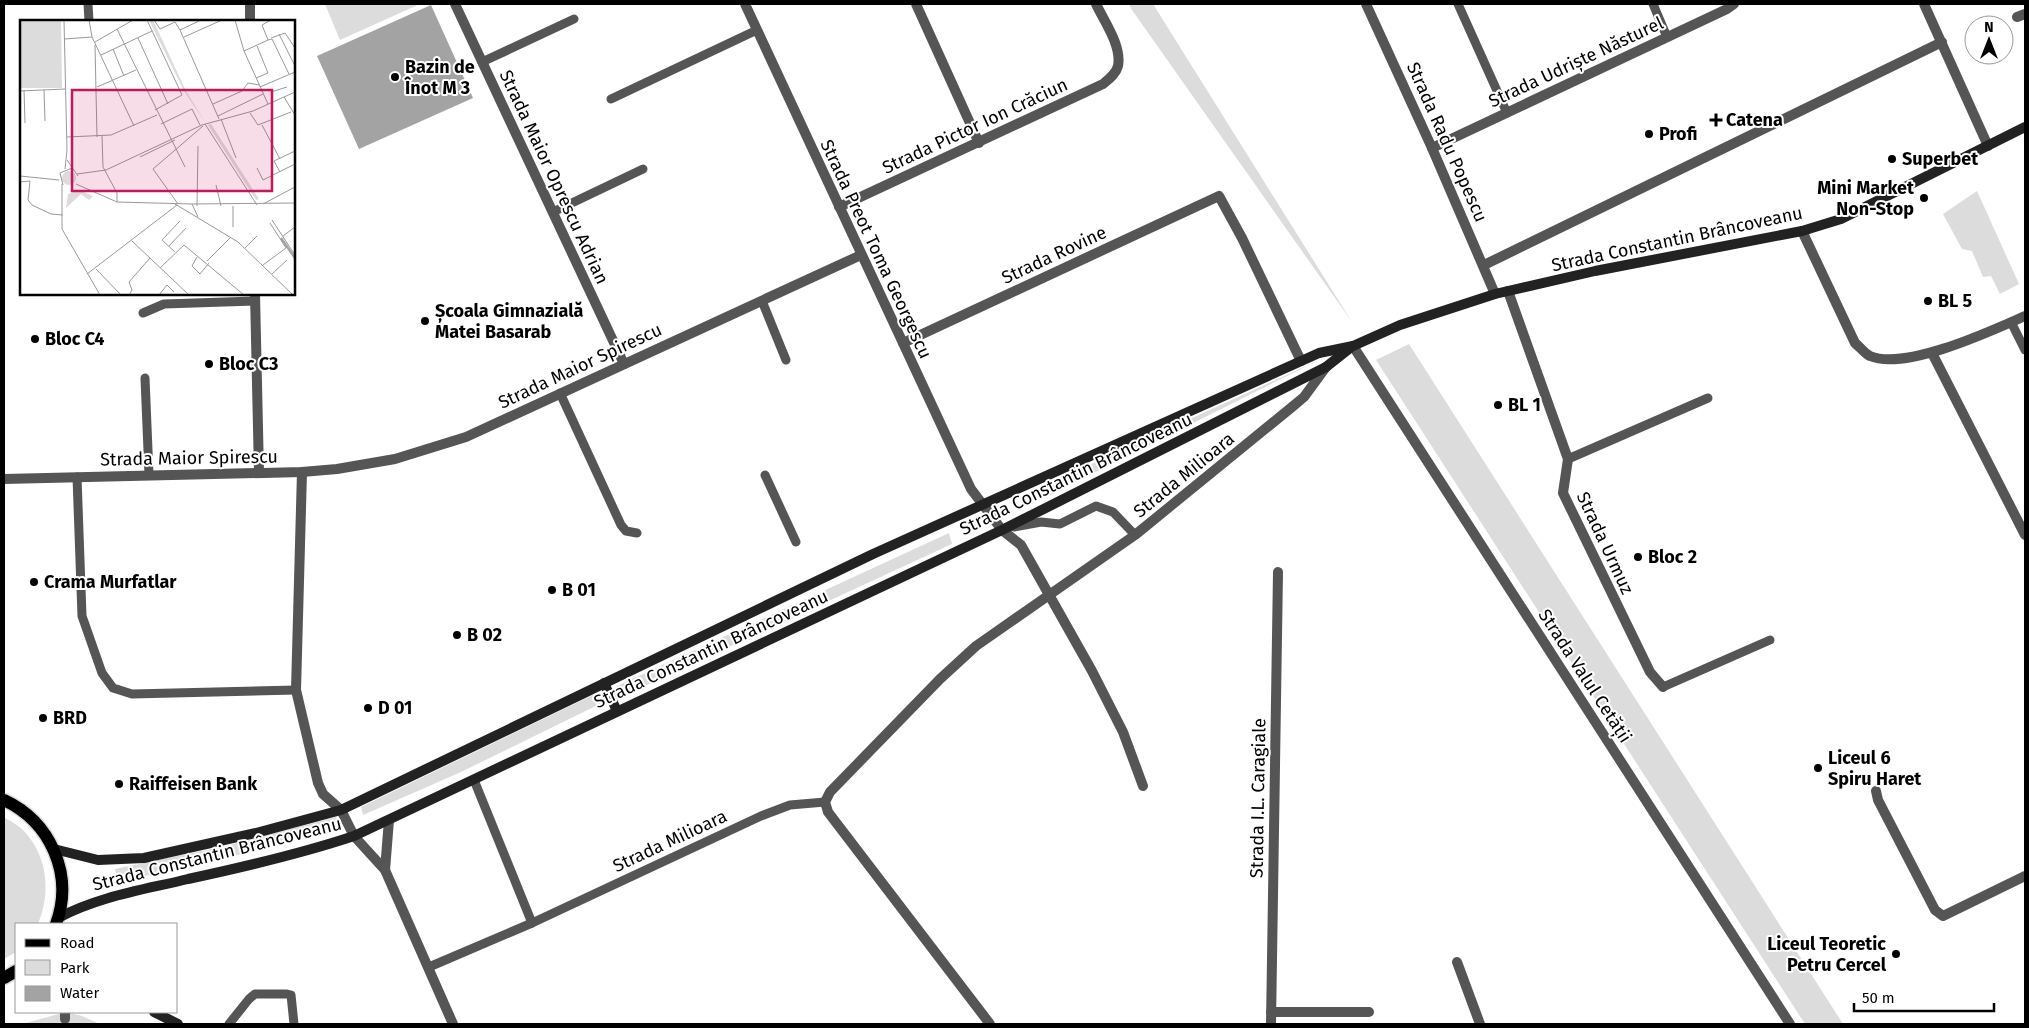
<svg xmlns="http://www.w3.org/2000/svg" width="2029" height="1028" viewBox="0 0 2029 1028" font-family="'Fira Sans',sans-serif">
<rect width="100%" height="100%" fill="#fff"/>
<!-- green -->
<g fill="#dcdcdc">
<polygon points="325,4 420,4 340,40"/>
<polygon points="1129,4 1153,4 1352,322 1132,10"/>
<polygon points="1977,191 2019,284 2000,294 1991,276 1983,277 1972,251 1962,249 1943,214"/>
<polygon points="1409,344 1843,1024 1805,1024 1376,360"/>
<polygon points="1319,360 1044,498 1041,487"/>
<polygon points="949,533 952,544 623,696 617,686"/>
<polygon points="599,692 604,702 461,772 363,815 361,807"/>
<path d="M4 817C10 821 18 825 23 830 48 856 51 893 38 924H16V952L4 959Z"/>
<polygon points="336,817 340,825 231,857 118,882 115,869 226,846"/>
<polygon points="66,1012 82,1016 100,1024 22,1024"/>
</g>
<!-- water -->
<polygon fill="#a3a3a3" points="431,5 473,98 359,149 317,56"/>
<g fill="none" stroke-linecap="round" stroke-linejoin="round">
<defs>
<g id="primary">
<path d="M4 800C51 822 74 875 56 924"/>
<polyline points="4,978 16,971"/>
</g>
</defs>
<!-- primary casing -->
<use href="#primary" stroke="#dbdbdb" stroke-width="15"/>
<!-- lane -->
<g stroke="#555" stroke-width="9">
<polyline points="88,4 89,21"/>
<polyline points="1458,4 1507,113"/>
<polyline points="1653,4 1667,37"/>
<polyline points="482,62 574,19"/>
<polyline points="611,99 757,30"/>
<polyline points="553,212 643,169"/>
<polyline points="762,301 786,360"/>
<polyline points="143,313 164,304 255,301"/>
<polyline points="2011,322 2025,350"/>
<polyline points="145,378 149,475"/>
<polyline points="560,393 621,525 626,531 637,533"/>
<polyline points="1568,459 1708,398"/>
<polyline points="765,475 796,542"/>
<polyline points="77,477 82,616 102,673 113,688 132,694 296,690"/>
<polyline points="1014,527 1041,522 1060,524 1096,506 1113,512 1135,535"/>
<polyline points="1663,687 1770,640"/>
<polyline points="474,780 532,923"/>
<polyline points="429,967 532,923 761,816 790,805 825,802"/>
<polyline points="229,1024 249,999 255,994 287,994 291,995 294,1024"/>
</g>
<!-- street -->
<g stroke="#555" stroke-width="10">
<polyline points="250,4 250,21"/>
<polyline points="455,4 624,364"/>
<polyline points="745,4 971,489 1002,530 1021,545 1092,671 1123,732 1143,786"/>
<polyline points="916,4 979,143"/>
<polyline points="1366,4 1432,148 1495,294"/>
<polyline points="1924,4 1988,146"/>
<polyline points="2017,17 2025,14"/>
<polyline points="1432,148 1727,9 1734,4"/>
<path d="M839 207 1103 84C1109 79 1116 74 1118 66 1122 46 1104 21 1096 4"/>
<path d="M1802 231 1855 343C1860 347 1865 354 1870 356 1905 371 1991 331 2025 316"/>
<polyline points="1484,265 1942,42"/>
<polyline points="1508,291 1568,459 1563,493 1650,672 1663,687"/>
<polyline points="255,294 259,473"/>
<polyline points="903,343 1219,196 1242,238 1301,361"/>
<polyline points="1353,346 1790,1024"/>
<polyline points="1932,353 2025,535"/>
<polyline points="302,472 296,690 318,783 323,794 341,810 354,836 385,870 453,1024"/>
<polyline points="4,479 302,472 337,469 395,459 466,437 861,255"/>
<polyline points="1876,791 1878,800 1935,910 1943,916 2025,876"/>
<polyline points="385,870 389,820"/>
<polyline points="1457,962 1480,1024"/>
<polyline points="1271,1012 1369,1012"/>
<polyline points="65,1019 65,1012"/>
<polyline points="990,1024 828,812 825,802 830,792 940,679 976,646 1135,535 1292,407 1304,397 1326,367"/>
<polyline points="1271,1024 1278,572"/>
</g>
<!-- secondary -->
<g stroke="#222" stroke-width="10">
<polyline points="604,683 617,711"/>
<polyline points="54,849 98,860 144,858 256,833 341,810 873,554 1319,353 1353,346 1400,325 1495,294 1595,271 1802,231 1841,219 2025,127"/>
<path d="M58 918C100 896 143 890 188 879 244 867 300 854 354 836L1002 530 1326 367 1350 348"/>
<polyline points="154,1012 178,1024"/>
</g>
<!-- primary -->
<use href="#primary" stroke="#000" stroke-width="12"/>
</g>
<!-- markers -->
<g fill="#000" stroke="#fff" stroke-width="2">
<circle cx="395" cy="77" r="5"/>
<path d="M1713.5 112.5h5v5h5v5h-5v5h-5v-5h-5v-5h5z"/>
<circle cx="1649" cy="134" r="5"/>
<circle cx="1892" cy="159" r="5"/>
<circle cx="1924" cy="198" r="5"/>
<circle cx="1928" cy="301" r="5"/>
<circle cx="425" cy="321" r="5"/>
<circle cx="35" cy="339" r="5"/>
<circle cx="209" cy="364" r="5"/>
<circle cx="1498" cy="405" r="5"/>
<circle cx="1638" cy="557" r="5"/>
<circle cx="34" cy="582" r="5"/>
<circle cx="552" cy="590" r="5"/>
<circle cx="457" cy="635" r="5"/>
<circle cx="368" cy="708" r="5"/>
<circle cx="43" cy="718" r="5"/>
<circle cx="1818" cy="768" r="5"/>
<circle cx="119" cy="784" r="5"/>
<circle cx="1896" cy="954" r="5"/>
</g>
<g text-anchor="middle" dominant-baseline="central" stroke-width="4" stroke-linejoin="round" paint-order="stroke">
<!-- street labels -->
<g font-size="18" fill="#000" stroke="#fff">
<text transform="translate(1576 62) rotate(-25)">Strada Udriște Năsturel</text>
<text transform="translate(975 126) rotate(-25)">Strada Pictor Ion Crăciun</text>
<text transform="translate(1447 142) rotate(66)">Strada Radu Popescu</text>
<text transform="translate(554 177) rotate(65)">Strada Maior Oprescu Adrian</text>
<text transform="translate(1677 239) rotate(-12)">Strada Constantin Brâncoveanu</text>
<text transform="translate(876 249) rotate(65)">Strada Preot Toma Georgescu</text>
<text transform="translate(1054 255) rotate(-25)">Strada Rovine</text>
<text transform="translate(580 366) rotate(-25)">Strada Maior Spirescu</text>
<text transform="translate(189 458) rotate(-1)">Strada Maior Spirescu</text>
<text transform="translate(1076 474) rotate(-26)">Strada Constantin Brâncoveanu</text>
<text transform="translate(1184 475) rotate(-39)">Strada Milioara</text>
<text transform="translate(1605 543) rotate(65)">Strada Urmuz</text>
<text transform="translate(711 649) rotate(-25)">Strada Constantin Brâncoveanu</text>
<text transform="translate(1585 676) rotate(57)">Strada Valul Cetății</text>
<text transform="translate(1258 798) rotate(-89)">Strada I.L. Caragiale</text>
<text transform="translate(670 841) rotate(-25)">Strada Milioara</text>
<text transform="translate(217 854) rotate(-14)">Strada Constantin Brâncoveanu</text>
</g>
<!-- poi labels -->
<g font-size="18" font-weight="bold" fill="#000" stroke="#fff" text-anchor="start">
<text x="405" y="67">Bazin de<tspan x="405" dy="21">Înot M 3</tspan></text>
<text x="1726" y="120">Catena</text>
<text x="1659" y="134">Profi</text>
<text x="1902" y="159">Superbet</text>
<text x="1914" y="188" text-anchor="end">Mini Market<tspan x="1914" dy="21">Non-Stop</tspan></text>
<text x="1938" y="301">BL 5</text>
<text x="435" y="311">Școala Gimnazială<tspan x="435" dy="21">Matei Basarab</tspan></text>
<text x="45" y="339">Bloc C4</text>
<text x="219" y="364">Bloc C3</text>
<text x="1508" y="405">BL 1</text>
<text x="1648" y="557">Bloc 2</text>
<text x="44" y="582">Crama Murfatlar</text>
<text x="562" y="590">B 01</text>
<text x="467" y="635">B 02</text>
<text x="378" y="708">D 01</text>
<text x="53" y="718">BRD</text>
<text x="1828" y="758">Liceul 6<tspan x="1828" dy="21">Spiru Haret</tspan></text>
<text x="129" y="784">Raiffeisen Bank</text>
<text x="1886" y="944" text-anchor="end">Liceul Teoretic<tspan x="1886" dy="21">Petru Cercel</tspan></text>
</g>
</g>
<!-- overview -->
<g transform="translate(20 20)">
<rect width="275" height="275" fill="#fff"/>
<path d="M0 0H41L42 68H0ZM129 0H133L166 71 185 102 164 71ZM191 104 239 179 236 180 188 105ZM42 158a7 7 0 1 1 14 0a7 7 0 1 1-14 0ZM59 170 73 176 69 180 61 174 46 188 48 174Z" fill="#dcdcdc"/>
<path fill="none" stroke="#a3a3a3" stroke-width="2.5" d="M261 218 275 238"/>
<path fill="none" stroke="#999" stroke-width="1" d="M44 0 47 130 45 149M69 0 72 17 114 106M127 0 162 75 135 90M134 0 140 9 155 2 160 10M181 0 160 10 199 99M215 0 224 31 248 84M97 9 165 147M259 14 275 46M164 17 202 0M118 18 148 84M251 18 265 13 275 28M44 19 72 17M248 20 252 19 269 54M75 22 113 0M75 25 77 117M93 29 104 56M224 31 248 20 242 5 251 0M81 35 132 11M236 58 248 53 237 26M77 67 116 50M240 67 275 52M4 70 5 103M24 70 25 101M0 71 45 69M251 72 267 67M264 77 275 95M193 84 222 71 228 63 239 65M230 93 238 105 271 92M198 96 243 74M201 99 216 138M141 104 172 89 180 105M185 104 237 185M242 105 260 139M82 116 83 147 97 173V182M47 117 91 115 137 95M120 137 155 120M47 140 58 156M237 148 243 160 275 144M260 152 254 141 275 131M57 154 86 150 182 105 233 91 275 72M0 156 39 160M0 162 10 161 8 180 12 185 31 194 43 195M42 164V209L80 275M56 164 97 182 172 184 178 197M43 165 40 153 52 148M196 165 201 186M155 184 218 222 273 275M158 184 133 149 183 106M172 184 275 183M243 184 275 167M177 186 178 126M213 186V207M252 200 275 235M263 216 275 207M112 221 169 275M149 226 166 208M225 228 237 216M155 232 142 220 160 201M177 237 172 246 180 254 189 243M187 241 211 217M243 245 266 228 250 203M140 248 164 225 224 275M76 249 101 275M67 254 157 185M252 254 267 240M109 275 112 270 109 262 130 238M139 275 147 265 154 272"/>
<path fill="#c2185b" fill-opacity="0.15" stroke="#c2185b" stroke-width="2.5" d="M52 70H252V171H52Z"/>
<rect width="275" height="275" fill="none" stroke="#000" stroke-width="2.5"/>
</g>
<!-- border -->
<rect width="2029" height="1028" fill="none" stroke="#000000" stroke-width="10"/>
<!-- legend -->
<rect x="15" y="923" width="162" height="90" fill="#ffffff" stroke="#999999"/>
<rect x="25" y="939" width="25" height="8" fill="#000000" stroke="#999999"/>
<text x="60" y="948" font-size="15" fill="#000000">Road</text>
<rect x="25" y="960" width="25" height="15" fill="#dcdcdc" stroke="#999999"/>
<text x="60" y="973" font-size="15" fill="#000000">Park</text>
<rect x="25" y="986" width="25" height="15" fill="#a3a3a3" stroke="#999999"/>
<text x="60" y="998" font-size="15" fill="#000000">Water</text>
<!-- north arrow -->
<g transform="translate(1989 40)"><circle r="24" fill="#ffffff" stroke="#999999"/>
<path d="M0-4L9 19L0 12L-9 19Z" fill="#000000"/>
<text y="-8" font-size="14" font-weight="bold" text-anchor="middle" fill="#000000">N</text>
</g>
<!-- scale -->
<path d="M1854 1003v8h140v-8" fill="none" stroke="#000000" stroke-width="2.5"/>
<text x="1862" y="1003" font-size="15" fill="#000000" stroke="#ffffff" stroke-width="4" paint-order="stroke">50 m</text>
</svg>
